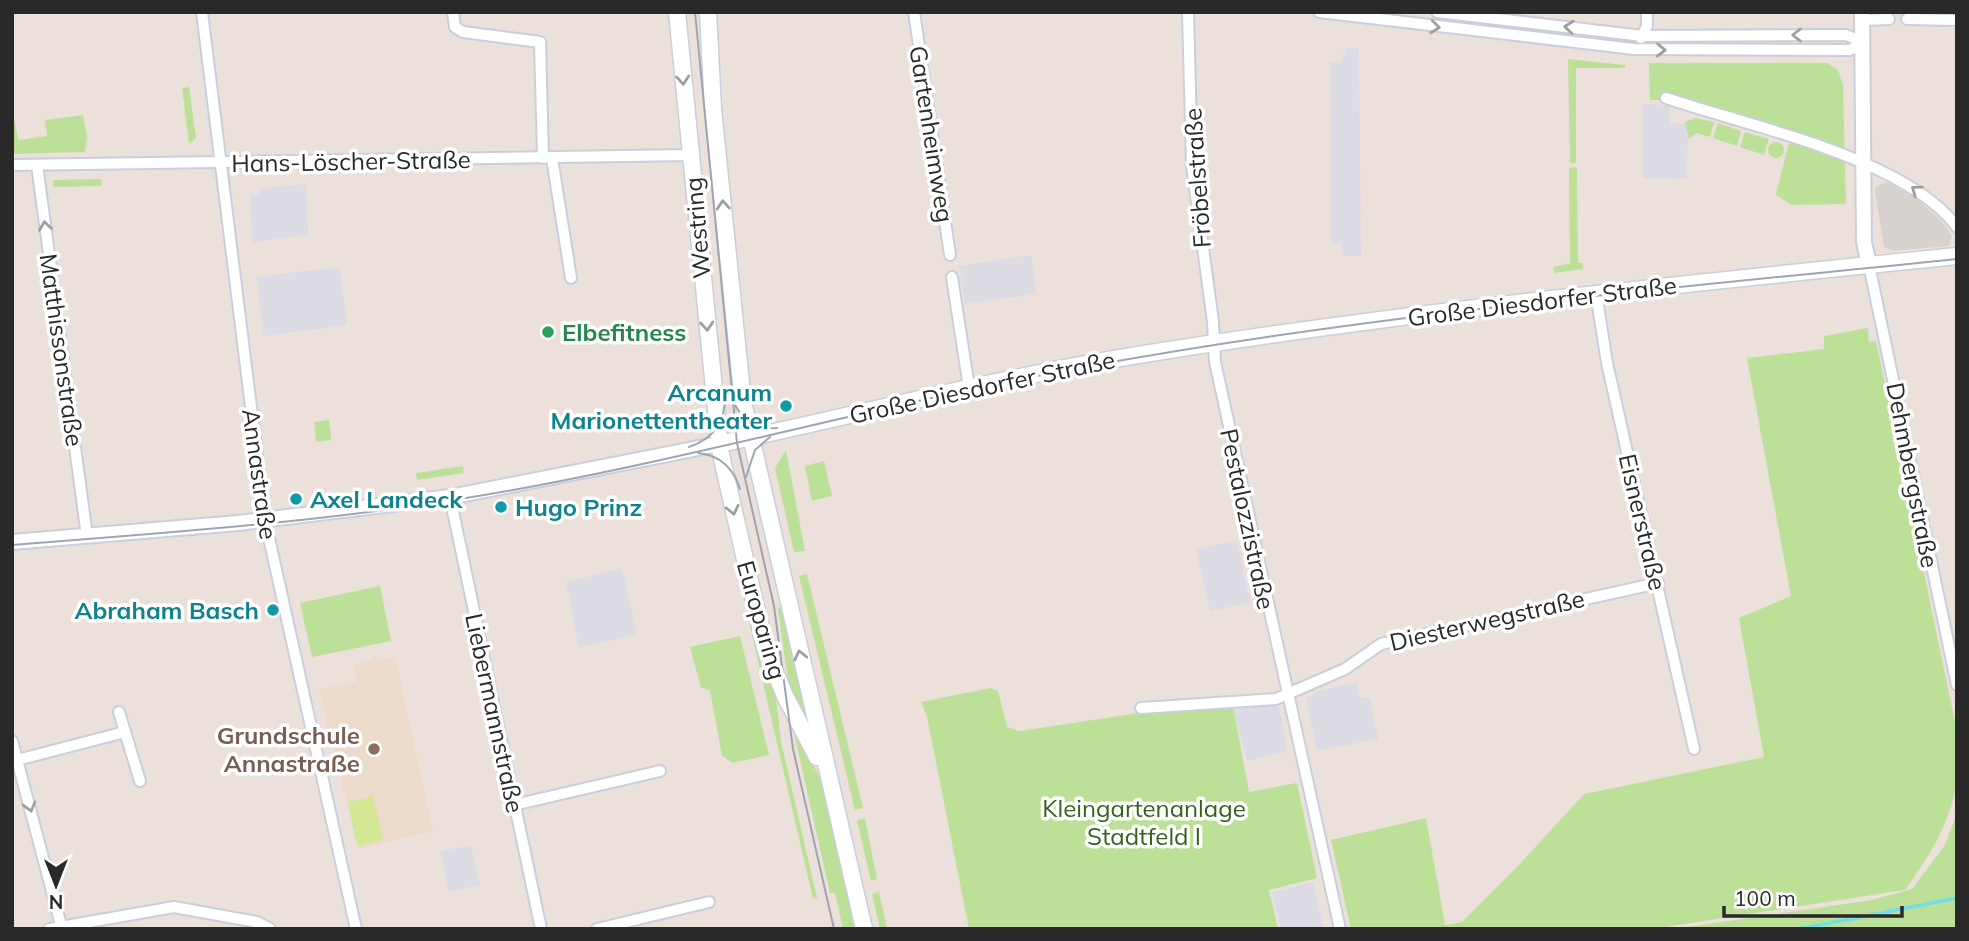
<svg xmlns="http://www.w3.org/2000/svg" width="1969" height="941" viewBox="0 0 1969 941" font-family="Mulish,sans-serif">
<rect width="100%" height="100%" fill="#ebe1da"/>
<!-- industrial -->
<g fill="#dcdbe3">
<polygon points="1346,48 1359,48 1361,256 1343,256 1342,243 1331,243 1330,63 1340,62"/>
<polygon points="1642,104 1670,105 1670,123 1688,123 1687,179 1643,178"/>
<polygon points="306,184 308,235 252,242 250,196 260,195 261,188"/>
<polygon points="1031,255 1036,294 965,304 959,266"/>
<polygon points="340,267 347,325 264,336 256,277"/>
<polygon points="1237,541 1250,603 1210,611 1196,549"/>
<polygon points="622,568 637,634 579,648 566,582"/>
<polygon points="1357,682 1360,698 1370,697 1378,739 1317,751 1306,699 1321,690"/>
<polygon points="1272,704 1279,707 1288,751 1247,761 1233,706"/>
<polygon points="471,846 480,885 449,892 440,851"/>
<polygon points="1313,882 1324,929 1281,929 1272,892"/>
</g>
<!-- education -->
<polygon fill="#ecdbca" points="376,656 377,660 395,656 433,831 358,849 319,690 357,681 353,666 372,661 371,657"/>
<!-- green -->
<g fill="#bde098">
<polygon points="1568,59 1625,65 1625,68 1576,68 1576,163 1570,163"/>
<polygon points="1649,63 1827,63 1838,70 1843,85 1846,204 1791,205 1776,195 1791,134 1680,100 1650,100"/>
<polygon points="189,87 196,138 189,144 182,88"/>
<polygon points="83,115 87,137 85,152 12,154 12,121 15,121 18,140 47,136 45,120"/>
<polygon points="1696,118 1714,122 1710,137 1697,133 1689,139 1685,122"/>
<polygon points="1718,123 1741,131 1737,146 1713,138"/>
<polygon points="1745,132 1769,139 1764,155 1740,147"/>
<circle cx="1776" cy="150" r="8"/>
<polygon points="1577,167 1578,263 1583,263 1583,269 1554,273 1554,267 1570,263 1569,168"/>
<polygon points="101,179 102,186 53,187 53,180"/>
<path d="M1868 328 1869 342 1876 341 1957 732C1957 748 1959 766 1957 782 1950 823 1929 857 1905 890L1652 929H1351L1331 840 1426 818 1445 925 1462 922 1519 865 1584 794 1764 757 1739 618 1791 596 1747 358 1824 349V336Z"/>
<polygon points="329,420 331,440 316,442 314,422"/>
<polygon points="786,450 805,551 794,552 775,468"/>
<polygon points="824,461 832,496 812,501 805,466"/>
<polygon points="463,466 464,473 417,480 416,473"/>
<polygon points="736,566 762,658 775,690 781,741 817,898 813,899"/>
<polygon points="807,574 863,808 855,810 799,576"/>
<polygon points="380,586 391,641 312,657 300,603"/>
<polygon points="782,607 809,725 808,726 789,689 778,608"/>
<polygon points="740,636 769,755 733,763 722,756 710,690 701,688 690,647"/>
<polygon points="991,688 998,691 1007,727 1020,731 1145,712 1233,706 1249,792 1297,783 1317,878 1269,890 1278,929 969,929 927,717 921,702"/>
<polygon points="792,724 822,782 857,929 843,929 835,893 830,893"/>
<polygon points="1957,813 1957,929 1674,929 1872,900 1912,889 1945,845"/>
<polygon points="865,818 877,879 871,881 857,820"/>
<polygon points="879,892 887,929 880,929 872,894"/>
</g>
<!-- pitch -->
<polygon fill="#d3e794" points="373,796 383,840 357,846 348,802"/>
<!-- plaza -->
<polygon fill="#d7d2cd" points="1886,182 1916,198 1942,222 1952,236 1949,246 1893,251 1884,247 1875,192 1876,187"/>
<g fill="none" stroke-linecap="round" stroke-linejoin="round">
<!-- stream -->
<polyline stroke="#70dfea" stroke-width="3.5" points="1799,929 1957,898"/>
<defs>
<g id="minor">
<polyline points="202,12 265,520 356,929"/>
<polyline points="453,12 455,27 463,32 540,42 543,158"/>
<polyline points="914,12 950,255"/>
<polyline points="1188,12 1192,166 1213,322 1215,362 1340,929"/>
<polyline points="1319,12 1634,49 1850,50 1863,42"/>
<polyline points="1437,12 1643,36 1846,35 1863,42"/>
<polyline points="1907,19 1957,20"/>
<polyline points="1863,20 1889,19"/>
<polyline points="1641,38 1647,26 1647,12"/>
<path d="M1666 98C1748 126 1906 158 1957 227"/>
<polyline points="552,158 571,278"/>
<polyline points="12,165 690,155"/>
<polyline points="37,165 87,536"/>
<polyline points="1869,265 1957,685"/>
<polyline points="952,277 969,388"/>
<polyline points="1596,293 1607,363 1694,749"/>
<polyline points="450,497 541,929"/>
<polyline points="1141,708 1276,699 1345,669 1381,644 1658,583"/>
<polyline points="119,712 140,781"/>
<polyline points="12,741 62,929"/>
<polyline points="17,760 125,732"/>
<polyline points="514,805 660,771"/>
<polyline points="49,929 174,907 257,922 270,929"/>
<polyline points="597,929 709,902"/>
</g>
<g id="tertiary">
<polyline points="1862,12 1864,242 1869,265"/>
<polyline points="12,542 238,523 450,497 719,444"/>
</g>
<g id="secondary">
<polyline points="677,12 720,450 765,647 785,696 817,757"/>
<polyline points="708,12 713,109 743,402 864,929"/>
<path d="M719 444C858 415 996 378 1138 355 1409 311 1683 284 1957 256"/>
</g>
</defs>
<!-- minor casing -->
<use href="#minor" stroke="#c9cfda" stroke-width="14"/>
<!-- tertiary casing -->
<use href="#tertiary" stroke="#c9cfda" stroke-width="18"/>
<!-- secondary casing -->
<use href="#secondary" stroke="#c9cfda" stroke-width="19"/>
<!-- minor -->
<use href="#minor" stroke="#fff" stroke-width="10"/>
<!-- tertiary -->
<use href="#tertiary" stroke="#fff" stroke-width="14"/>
<!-- secondary -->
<use href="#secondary" stroke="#fff" stroke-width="16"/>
<!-- tram -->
<g stroke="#9ea4b2" stroke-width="2">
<polyline points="695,12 737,443 774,606 793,749 834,929"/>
<path d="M733 401C742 420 757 430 777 428"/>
<path d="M689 447C713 439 725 422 725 397"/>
<path d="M698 453C720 455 734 469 740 489"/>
<polyline points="746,477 755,450 770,437"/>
<path d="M12 545C179 532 349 520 513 490 705 455 892 402 1084 367 1372 314 1665 289 1957 259"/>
</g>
</g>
<!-- one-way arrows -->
<defs><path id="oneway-chevron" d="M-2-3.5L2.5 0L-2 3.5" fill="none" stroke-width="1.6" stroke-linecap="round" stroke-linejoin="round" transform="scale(1.75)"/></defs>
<g stroke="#9f9f9f">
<use href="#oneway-chevron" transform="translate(1435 27) rotate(6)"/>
<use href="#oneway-chevron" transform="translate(1569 27) rotate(-174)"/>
<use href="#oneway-chevron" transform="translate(1797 35) rotate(180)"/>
<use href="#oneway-chevron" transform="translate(1661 50) rotate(1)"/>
<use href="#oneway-chevron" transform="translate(683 80) rotate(85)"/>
<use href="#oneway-chevron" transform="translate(1916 190) rotate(-144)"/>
<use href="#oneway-chevron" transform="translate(723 205) rotate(-95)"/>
<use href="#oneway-chevron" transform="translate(45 226) rotate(-98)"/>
<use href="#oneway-chevron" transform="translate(707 326) rotate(85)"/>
<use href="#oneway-chevron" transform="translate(733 510) rotate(77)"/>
<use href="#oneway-chevron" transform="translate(800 655) rotate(-103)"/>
<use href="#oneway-chevron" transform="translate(30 807) rotate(75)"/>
</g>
<!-- markers -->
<circle fill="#2e9e5b" stroke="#fff" stroke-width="2.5" cx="548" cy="332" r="7"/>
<g fill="#0f9aa8" stroke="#fff" stroke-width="2.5">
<circle cx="786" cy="406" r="7"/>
<circle cx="296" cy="499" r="7"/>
<circle cx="501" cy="507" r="7"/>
<circle cx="273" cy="610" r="7"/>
</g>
<circle fill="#8d6e63" stroke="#fff" stroke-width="2.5" cx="374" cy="749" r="7"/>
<g text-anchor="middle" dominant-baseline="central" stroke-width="7" stroke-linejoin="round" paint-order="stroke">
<!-- street labels -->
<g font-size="24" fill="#292929" stroke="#fff">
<text transform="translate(932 134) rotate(81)">Gartenheimweg</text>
<text transform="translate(351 161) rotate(-1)">Hans-Löscher-Straße</text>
<text transform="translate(1197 178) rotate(-94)">Fröbelstraße</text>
<text transform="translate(697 228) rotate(-95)">Westring</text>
<text transform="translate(1542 301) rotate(-7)">Große Diesdorfer Straße</text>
<text transform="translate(62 350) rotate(82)">Matthissonstraße</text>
<text transform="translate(982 387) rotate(-12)">Große Diesdorfer Straße</text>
<text transform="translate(260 474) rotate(82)">Annastraße</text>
<text transform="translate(1913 475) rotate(79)">Dehmbergstraße</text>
<text transform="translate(1248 519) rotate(78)">Pestalozzistraße</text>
<text transform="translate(1643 522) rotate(77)">Eisnerstraße</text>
<text transform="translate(762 620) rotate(74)">Europaring</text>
<text transform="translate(1487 620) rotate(-13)">Diesterwegstraße</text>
<text transform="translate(495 713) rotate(78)">Liebermannstraße</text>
</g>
<!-- leisure labels -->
<g font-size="24" font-weight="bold" fill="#27864d" stroke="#fff" text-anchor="start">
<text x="562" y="332">Elbefitness</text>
</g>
<!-- culture labels -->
<g font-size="24" font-weight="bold" fill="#0d838f" stroke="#fff" text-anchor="end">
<text x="772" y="392">Arcanum<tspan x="772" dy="28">Marionettentheater</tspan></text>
<text x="310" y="499" text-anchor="start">Axel Landeck</text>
<text x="515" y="507" text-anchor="start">Hugo Prinz</text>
<text x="259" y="610">Abraham Basch</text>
</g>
<!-- education labels -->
<g font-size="24" font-weight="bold" fill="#785e54" stroke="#fff" text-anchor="end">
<text x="360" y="735">Grundschule<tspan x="360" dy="28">Annastraße</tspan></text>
</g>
<!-- park labels -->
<g font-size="24" fill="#37621c" stroke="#fff">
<text x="1144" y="808">Kleingartenanlage<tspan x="1144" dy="28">Stadtfeld I</tspan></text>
</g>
</g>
<!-- border -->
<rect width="1969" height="941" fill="none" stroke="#292929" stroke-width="28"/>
<!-- north arrow -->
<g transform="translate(56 885) rotate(180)" stroke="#ffffff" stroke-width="5" paint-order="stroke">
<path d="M0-5L12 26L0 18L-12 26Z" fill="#292929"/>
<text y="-10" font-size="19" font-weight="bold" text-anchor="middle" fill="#292929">N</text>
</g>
<!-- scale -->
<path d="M1724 906v10h178v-10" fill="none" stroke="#292929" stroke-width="3.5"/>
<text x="1734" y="906" font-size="21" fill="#292929" stroke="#ffffff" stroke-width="5" paint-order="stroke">100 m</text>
</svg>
